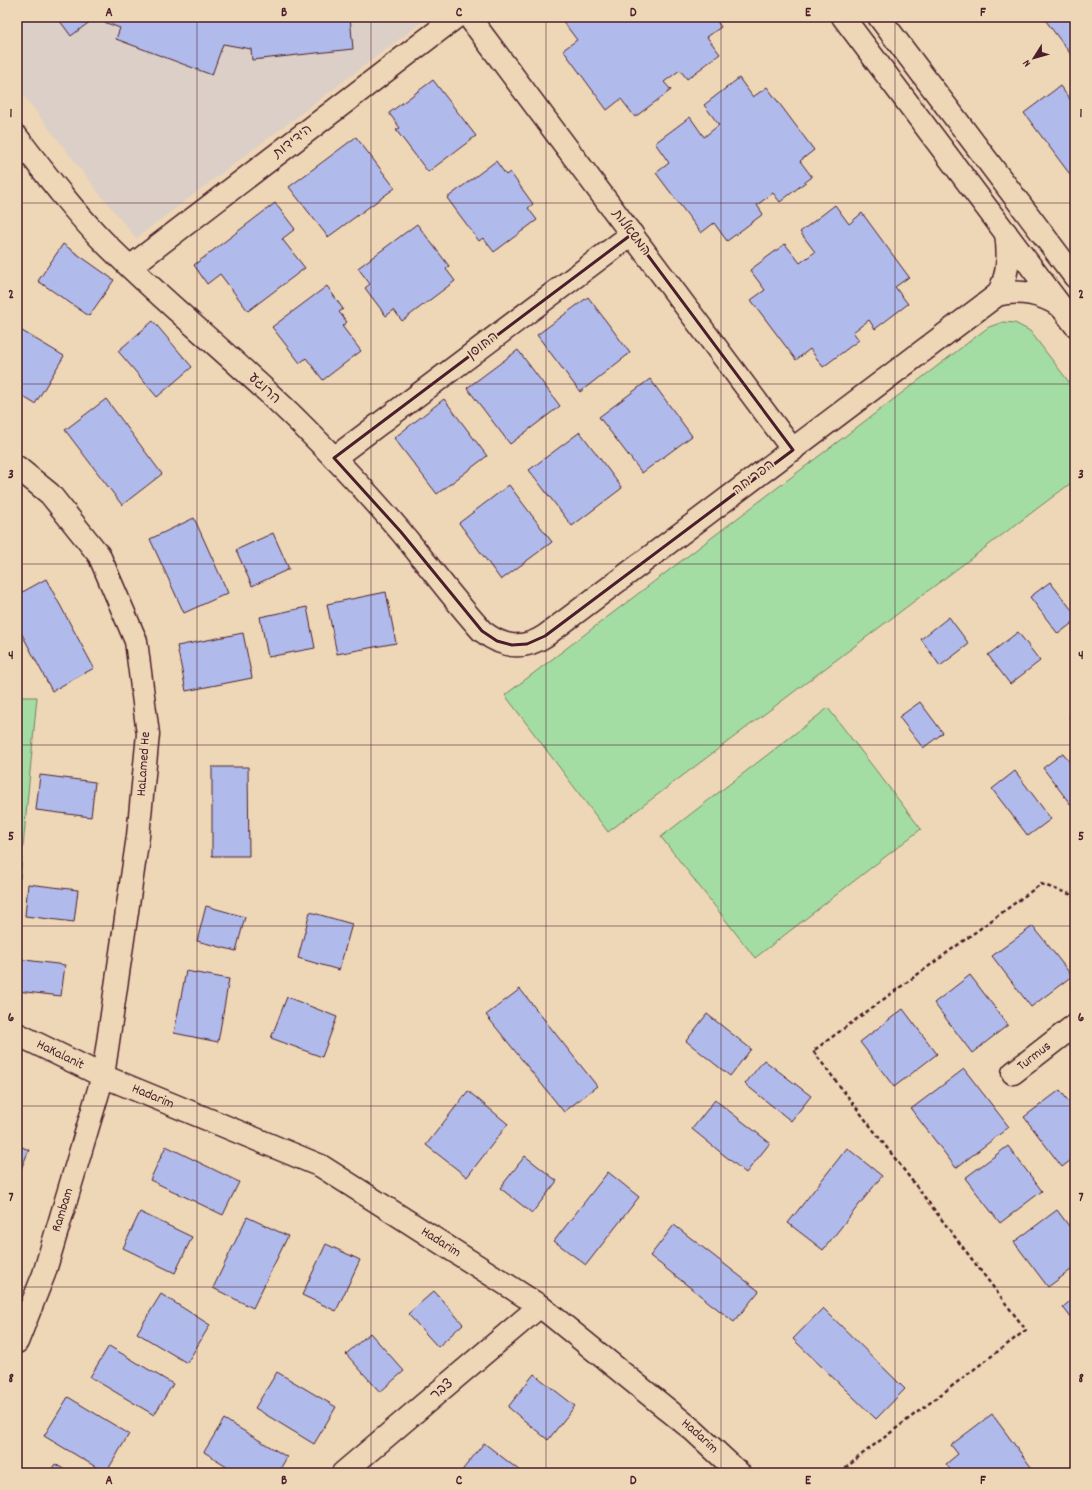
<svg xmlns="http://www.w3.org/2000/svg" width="1092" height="1490" viewBox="0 0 1092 1490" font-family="Dekko,'Playpen Sans Hebrew',sans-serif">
<rect width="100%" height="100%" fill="#eed7b7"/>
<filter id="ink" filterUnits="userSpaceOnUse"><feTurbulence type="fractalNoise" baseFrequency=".025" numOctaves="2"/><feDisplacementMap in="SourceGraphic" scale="8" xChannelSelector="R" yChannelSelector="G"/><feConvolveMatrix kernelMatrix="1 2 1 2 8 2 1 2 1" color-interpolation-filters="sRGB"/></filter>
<g filter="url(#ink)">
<!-- built -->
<polygon fill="#dbcfc7" points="17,17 425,17 426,19 136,238 99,193 17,87"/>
<!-- green -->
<g fill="#a3dda3" stroke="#767e67">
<polygon points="1003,322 1015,323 1030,331 1075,390 1075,480 608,832 505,695 982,332 989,327"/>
<polygon points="17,697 37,697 20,879 17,877"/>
<polygon points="828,708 921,829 755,958 661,837"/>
</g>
<!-- building -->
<g fill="#b0bbec" stroke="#4a1f2b">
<polygon points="57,17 96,17 71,36"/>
<polygon points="100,17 350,17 353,49 252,60 251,49 223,44 212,75 116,39 120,28 104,22"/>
<polygon points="566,17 714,17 721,27 707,37 720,54 687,79 680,70 664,82 671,90 635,117 621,99 607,110 563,50 577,40 562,20"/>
<polygon points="1043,17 1075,17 1075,60"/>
<polygon points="739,78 753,97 767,87 814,150 800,161 812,177 780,202 773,193 757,205 763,214 727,241 714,223 701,233 656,173 669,163 655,143 690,117 704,137 719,125 704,105"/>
<polygon points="433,80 476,136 428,172 396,130 400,128 389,113"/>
<polygon points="1060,86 1075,106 1075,181 1024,113"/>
<polygon points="356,137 395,188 328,237 289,187"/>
<polygon points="496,161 506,175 510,172 533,204 528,208 537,220 494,252 483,238 479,241 447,198"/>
<polygon points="275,203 295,229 282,239 305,268 248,311 220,274 207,284 194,265"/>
<polygon points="835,205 849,224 862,213 909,277 895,287 908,304 875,329 869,320 853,332 859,340 823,367 810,349 796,360 751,300 765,290 750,270 785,244 800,263 815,252 800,232"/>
<polygon points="417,224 449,266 446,269 455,281 402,321 394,310 386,316 365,288 370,284 358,268"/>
<polygon points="63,244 114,280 89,316 38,281"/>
<polygon points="327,286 343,309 339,312 347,322 342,326 361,351 323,380 306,358 300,363 272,327"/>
<polygon points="588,297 630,353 580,392 537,335"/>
<polygon points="153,321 192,367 157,397 118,351"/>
<polygon points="17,328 64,356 35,404 17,393"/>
<polygon points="518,350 560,406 510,444 467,388"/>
<polygon points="650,379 692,436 642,473 599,417"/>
<polygon points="106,399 162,474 122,505 65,430"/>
<polygon points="444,399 487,456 437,494 394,438"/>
<polygon points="580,432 622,488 572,526 529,470"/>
<polygon points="509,485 552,542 501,580 459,523"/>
<polygon points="194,518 228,593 184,613 150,539"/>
<polygon points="273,533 289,569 252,586 236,550"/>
<polygon points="46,579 94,668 52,691 17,625 17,595"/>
<polygon points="1050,582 1075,614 1075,621 1058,634 1030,597"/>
<polygon points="386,592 396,643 337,654 327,604"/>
<polygon points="307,607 315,648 268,657 260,617"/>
<polygon points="949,617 969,644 940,666 921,639"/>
<polygon points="1018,632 1040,661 1010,684 988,655"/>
<polygon points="243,633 252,678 186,691 177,646"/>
<polygon points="920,702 943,733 923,748 899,717"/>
<polygon points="1075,712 1075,725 1069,717"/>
<polygon points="1063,753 1075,769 1075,802 1071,805 1043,768"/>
<polygon points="212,767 248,767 249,856 212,856"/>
<polygon points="1015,771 1051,819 1028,836 992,789"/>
<polygon points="40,775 95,782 91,817 36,810"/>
<polygon points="28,884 78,890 74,922 25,916"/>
<polygon points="206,906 245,917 236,951 197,941"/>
<polygon points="310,912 352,924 339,970 298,958"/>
<polygon points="1033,926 1072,976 1031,1007 992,956"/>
<polygon points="17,959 65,965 61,996 17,991"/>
<polygon points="186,971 229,979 218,1042 174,1033"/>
<polygon points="970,975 1008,1025 972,1053 934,1003"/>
<polygon points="520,989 597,1086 564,1112 486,1015"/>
<polygon points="287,997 337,1017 322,1057 271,1038"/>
<polygon points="903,1009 937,1054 894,1087 860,1042"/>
<polygon points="707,1014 751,1049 730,1076 686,1041"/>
<polygon points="764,1060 811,1096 791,1121 745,1084"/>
<polygon points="964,1069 1009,1127 956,1168 911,1109"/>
<polygon points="1060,1090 1075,1110 1075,1157 1062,1167 1024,1117"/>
<polygon points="468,1091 508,1124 467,1177 426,1145"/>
<polygon points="715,1100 770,1143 746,1173 692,1129"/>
<polygon points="17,1145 29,1150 18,1176 17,1176"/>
<polygon points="166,1146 239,1182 223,1215 150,1180"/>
<polygon points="1008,1146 1042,1191 1000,1223 965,1178"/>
<polygon points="847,1148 882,1176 823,1250 788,1223"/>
<polygon points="525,1156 557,1181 532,1213 500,1188"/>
<polygon points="608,1172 639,1197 586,1265 554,1241"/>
<polygon points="1057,1210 1075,1234 1075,1267 1048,1287 1014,1242"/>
<polygon points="140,1212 192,1237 175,1273 123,1248"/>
<polygon points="247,1217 288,1236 253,1308 213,1288"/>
<polygon points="674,1225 759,1291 734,1322 650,1256"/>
<polygon points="326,1244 360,1260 336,1311 302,1295"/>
<polygon points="434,1291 463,1324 438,1347 408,1314"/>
<polygon points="161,1294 210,1325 187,1363 137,1333"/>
<polygon points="1075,1297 1075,1323 1063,1307"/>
<polygon points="823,1308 905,1389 876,1419 793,1339"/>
<polygon points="370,1333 404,1371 380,1392 346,1354"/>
<polygon points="109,1346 173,1384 154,1415 90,1377"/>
<polygon points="277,1372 336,1407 314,1444 255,1408"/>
<polygon points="534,1374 575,1406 548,1440 508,1407"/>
<polygon points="68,1397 129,1434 106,1473 44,1436"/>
<polygon points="992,1414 1031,1467 1023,1473 953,1473 946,1464 958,1454 951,1445"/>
<polygon points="224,1419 287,1457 278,1473 238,1473 204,1452"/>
<polygon points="484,1443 520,1471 518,1473 460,1473"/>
<polygon points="55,1464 70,1473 49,1473"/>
</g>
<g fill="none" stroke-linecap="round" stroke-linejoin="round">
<defs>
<g id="minor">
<polyline points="469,17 793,450"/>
<path d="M17 137C44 172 71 208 102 240 165 304 236 359 300 423 335 458 370 495 402 533 429 566 454 600 482 631 502 647 522 651 545 636L997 295C1019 289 1042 294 1060 306"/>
<polyline points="130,267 456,17"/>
<path d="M997 295C1009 276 1009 255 1006 233"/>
<polyline points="334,458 632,234"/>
<path id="s1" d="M17 1034 103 1076"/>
<path id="s2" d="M1013 1073 1075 1025"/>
<polyline points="343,1473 540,1306"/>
</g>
<g id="tertiary">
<polyline points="843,17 1075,325"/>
<polyline points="879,17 1075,277"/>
<polyline points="17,467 50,494 99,555 136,641 148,734 138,836 103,1076 44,1274 17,1342"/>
<path id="s3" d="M103 1076 321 1166 540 1306 694 1431 739 1473"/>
</g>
</defs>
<!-- minor casing -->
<use href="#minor" stroke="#4a1f2b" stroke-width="25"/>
<!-- tertiary casing -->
<use href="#tertiary" stroke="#4a1f2b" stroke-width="25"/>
<!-- path -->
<polyline stroke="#4a1f2b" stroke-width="2.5" stroke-dasharray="4 3" stroke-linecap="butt" points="840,1473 861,1455 1026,1330 813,1051 1041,884 1075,896"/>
<!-- minor -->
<use href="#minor" stroke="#eed7b7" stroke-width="22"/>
<!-- tertiary -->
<use href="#tertiary" stroke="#eed7b7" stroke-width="22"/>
</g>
</g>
<!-- marked area -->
<path fill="none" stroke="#4a1f2b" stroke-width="3" stroke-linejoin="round" d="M632 234 793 450 545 636 527 644 512 645 497 641 482 631 401 532 334 458Z"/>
<!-- grid -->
<path fill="none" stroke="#4a1f2b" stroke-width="1" stroke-opacity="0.55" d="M197 17V1473M371 17V1473M546 17V1473M721 17V1473M895 17V1473M17 203H1075M17 384H1075M17 564H1075M17 745H1075M17 926H1075M17 1106H1075M17 1287H1075"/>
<g text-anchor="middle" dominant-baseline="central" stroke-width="3.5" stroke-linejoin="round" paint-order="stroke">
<!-- street labels -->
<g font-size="14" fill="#4a1f2b" stroke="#eed7b7">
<text transform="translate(293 142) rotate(-38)">הידידות</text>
<text transform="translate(631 233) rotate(53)">המשאלות</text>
<text transform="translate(483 346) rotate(-37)">החוסן</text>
<text transform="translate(264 389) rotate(43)">הרוגע</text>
<text transform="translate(754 478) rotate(-37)">הפריחה</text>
<text transform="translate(144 764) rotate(-86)">HaLamed He</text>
<text stroke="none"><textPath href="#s1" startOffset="48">HaKalanit</textPath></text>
<text stroke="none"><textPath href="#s2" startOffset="27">Turmus</textPath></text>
<text stroke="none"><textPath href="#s3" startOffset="54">Hadarim</textPath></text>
<text transform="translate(63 1210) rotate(-73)">Rambam</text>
<text stroke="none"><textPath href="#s3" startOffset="378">Hadarim</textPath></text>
<text transform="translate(442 1390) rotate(-40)">צבר</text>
<text stroke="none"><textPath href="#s3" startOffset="702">Hadarim</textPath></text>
</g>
</g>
<!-- margin -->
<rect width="1092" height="1490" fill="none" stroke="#eed7b7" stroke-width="44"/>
<!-- north arrow -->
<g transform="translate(1034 58) rotate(233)" stroke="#eed7b7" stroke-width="3" paint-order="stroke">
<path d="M0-3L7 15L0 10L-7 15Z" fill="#4a1f2b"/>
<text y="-6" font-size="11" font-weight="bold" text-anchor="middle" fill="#4a1f2b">N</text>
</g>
<rect x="22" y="22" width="1048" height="1446" fill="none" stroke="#4a1f2b" stroke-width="1.5"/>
<g font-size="13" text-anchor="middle" font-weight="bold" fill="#4a1f2b">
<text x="109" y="16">A</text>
<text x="284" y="16">B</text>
<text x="459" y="16">C</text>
<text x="633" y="16">D</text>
<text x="808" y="16">E</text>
<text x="983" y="16">F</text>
<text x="11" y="117">1</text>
<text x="1081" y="117">1</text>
<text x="11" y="298">2</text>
<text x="1081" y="298">2</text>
<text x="11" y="478">3</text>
<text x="1081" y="478">3</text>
<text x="11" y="659">4</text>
<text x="1081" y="659">4</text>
<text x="11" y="840">5</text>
<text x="1081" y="840">5</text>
<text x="11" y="1021">6</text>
<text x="1081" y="1021">6</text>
<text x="11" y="1201">7</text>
<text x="1081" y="1201">7</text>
<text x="11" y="1382">8</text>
<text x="1081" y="1382">8</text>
<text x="109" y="1484">A</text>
<text x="284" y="1484">B</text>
<text x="459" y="1484">C</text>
<text x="633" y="1484">D</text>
<text x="808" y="1484">E</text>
<text x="983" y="1484">F</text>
</g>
</svg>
